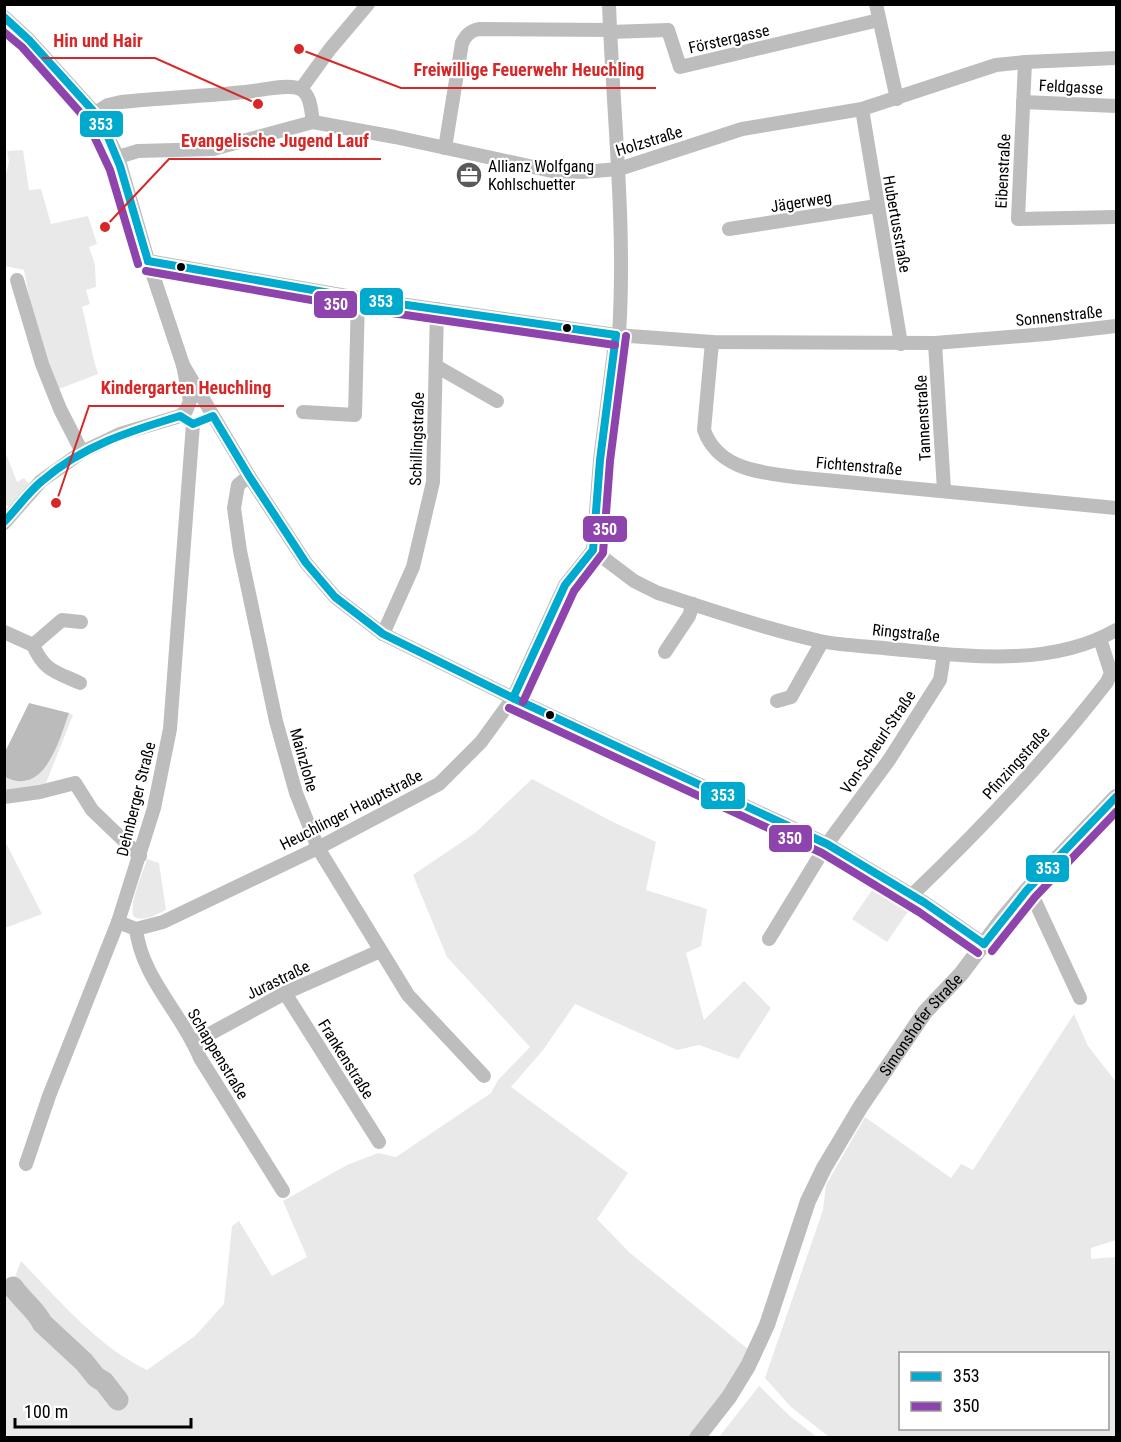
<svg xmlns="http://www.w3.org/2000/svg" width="1121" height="1442" viewBox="0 0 1121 1442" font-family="'Roboto Condensed',sans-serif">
<rect width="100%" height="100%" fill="#fff"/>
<!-- green -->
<g fill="#e9e9e9" fill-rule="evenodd">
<path d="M23 150 29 190 41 189 51 224 88 216 97 244 89 247 95 265 96 287 86 290 90 304 82 307C88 329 91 352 98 374L56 390 39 346 24 270 5 266 4 181 9 162 7 151Z"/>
<polygon points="4,449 17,482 24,478 30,485 10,506 5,505"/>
<polygon points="69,713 73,715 44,788 5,793 4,777 27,781 51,759"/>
<path d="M532 779 611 821 656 842 646 890 707 909 701 946 686 953 704 1020 744 981 771 1008 738 1059 699 1045 677 1050 575 1004 543 1050 511 1087 628 1173 597 1219 630 1253 749 1350 706 1437 5 1438V1296L13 1282 21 1261C59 1300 97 1346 147 1370L195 1336 224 1304 232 1226 239 1221 272 1276 307 1257 283 1201 347 1165 378 1153 396 1157 491 1093 498 1080 530 1047 447 957 413 875 475 833Z"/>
<polygon points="5,841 42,914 5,928 4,928"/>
<path d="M147 859 159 863 166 910 151 917 141 919 134 917C128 905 143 873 147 859Z"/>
<polygon points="877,883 913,904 887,942 852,919"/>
<path d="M1074 1014 1088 1046 1116 1082V1240L1091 1248V1259L1116 1257V1437H829L791 1407 765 1378 823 1210 826 1185 865 1117 951 1178 961 1164 973 1170ZM900 1354H1108V1428H900Z"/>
<polygon points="759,1386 791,1417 817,1437 719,1437"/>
</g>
<!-- water -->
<path fill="#bbb" d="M29 703 69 713C59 740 45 797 5 777V752Z"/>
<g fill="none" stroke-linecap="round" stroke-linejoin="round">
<!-- river -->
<path stroke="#bbb" stroke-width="21" d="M13 1287C21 1299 38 1312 42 1323L84 1362 96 1377 104 1382 118 1400"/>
<!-- minor -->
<g stroke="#bdbdbd" stroke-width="14">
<path d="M609 4C613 115 626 224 619 335"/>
<polyline points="876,4 897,99"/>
<polyline points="4,17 29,40 95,113 118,157 147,257 183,365 190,401 186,411 180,416 120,434 82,452 41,481 4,523"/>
<polyline points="610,32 668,30 680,67 879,20"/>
<polyline points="1025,62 1018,219 1116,217"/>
<polyline points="301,89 330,49 368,4"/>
<polyline points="1023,102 1116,106"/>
<polyline points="862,109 901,344"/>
<path d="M95 113 108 105 121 102C162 98 204 96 245 92 259 91 288 83 300 89 311 94 311 111 313 122"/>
<path d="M445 148 462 43C466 35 470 31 479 29L610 30"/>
<polyline points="118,157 138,151 213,149 313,122 395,137 552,171 582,172 619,169 742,129 862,109 996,65 1025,62 1116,58"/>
<polyline points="729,229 877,206"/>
<polyline points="148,261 358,298 616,335 712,342 935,343 1046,334 1116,326"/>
<polyline points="17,280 42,364 60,409 82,452"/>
<path d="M712 342 704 430C718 469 759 472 794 477L1116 508"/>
<polyline points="935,343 944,490"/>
<polyline points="183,365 249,476 306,563 335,597 383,634 513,698 827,844 925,903 984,944"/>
<polyline points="436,366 497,401"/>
<polyline points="303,412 355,415 358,298"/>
<polyline points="249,476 238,485 234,508 240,551 276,721 296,793 318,848 408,995 484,1076"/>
<path d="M593 550 634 581 658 593C711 610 766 629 820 641 844 646 869 646 893 649 966 656 1050 668 1116 630"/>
<polyline points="4,632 33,645"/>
<polyline points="383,634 413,567 433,482 437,309"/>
<polyline points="665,652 689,616 693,604"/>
<path d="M80 683C56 672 44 671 33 645L62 620 81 622"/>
<polyline points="777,701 791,697 822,642"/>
<polyline points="4,797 40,792 75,783 92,810 140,856"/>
<polyline points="1027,890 1033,897 1080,998"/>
<path d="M912 895C982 828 1048 758 1107 682L1111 673 1100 639"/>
<polyline points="118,922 136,929 163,922 318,848 439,784 481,742 513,698 565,585 593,550 600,460 616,335"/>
<path d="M136 929C142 979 182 1013 200 1058L283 1191"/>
<polyline points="769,939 827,844 889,760 940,680 944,654"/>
<polyline points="285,993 379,1142"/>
<polyline points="193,1043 285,993 380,951"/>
<polyline points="26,1164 49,1096 118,922 154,808 170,729 193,424"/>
</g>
<!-- tertiary -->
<path stroke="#bdbdbd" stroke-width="16" id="s1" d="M697 1438 729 1397 748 1366 767 1325 808 1201 824 1168 861 1106 925 1012 961 974 1000 922 1027 890 1116 797"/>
<defs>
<g id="bus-1">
<polyline points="4,17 29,40 95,113 105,130 120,166 148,261"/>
<polyline points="148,261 358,298 616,335"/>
<path d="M4 522C17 509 28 492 42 481 82 446 130 431 180 416L193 424 213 416 249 476 306 563 335 597 383 634 513 698 827 844 925 903 984 944"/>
<polyline points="513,698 565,585 593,550 600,460 616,335"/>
<polyline points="984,944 1027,890 1116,797"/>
</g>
<g id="bus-2">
<polyline points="4,32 22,47 86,119 110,170 138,264"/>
<polyline points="146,271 357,308 615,345"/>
<polyline points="523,702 574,591 603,553 610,461 626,336"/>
<polyline points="509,708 822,853 919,912 978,953"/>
<polyline points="992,951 1035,897 1116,812"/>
</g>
</defs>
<!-- bus-1 casing -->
<use href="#bus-1" stroke="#fff" stroke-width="12"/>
<!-- bus-2 casing -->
<use href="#bus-2" stroke="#fff" stroke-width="12"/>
<!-- bus-1 -->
<use href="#bus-1" stroke="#00a9ce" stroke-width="8"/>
<!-- bus-2 -->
<use href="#bus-2" stroke="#8e44ad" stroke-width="8"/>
</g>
<!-- icons -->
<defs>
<symbol id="office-disc" viewBox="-11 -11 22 22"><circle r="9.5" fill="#595959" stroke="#fff"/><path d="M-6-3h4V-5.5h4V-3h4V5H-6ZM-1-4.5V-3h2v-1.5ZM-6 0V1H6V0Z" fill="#fff"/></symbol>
</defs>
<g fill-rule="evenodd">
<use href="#office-disc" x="454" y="160" width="30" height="30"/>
</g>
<!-- markers -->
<g fill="#000" stroke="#fff" stroke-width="2">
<circle cx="181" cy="267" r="5"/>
<circle cx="567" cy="328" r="5"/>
<circle cx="550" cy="715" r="5"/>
</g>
<g text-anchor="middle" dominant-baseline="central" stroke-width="4.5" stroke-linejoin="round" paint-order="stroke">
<!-- street labels -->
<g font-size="16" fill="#000" stroke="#fff">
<text transform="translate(729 39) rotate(-13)">Förstergasse</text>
<text transform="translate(1071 87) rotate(3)">Feldgasse</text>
<text transform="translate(649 141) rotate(-17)">Holzstraße</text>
<text transform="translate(1003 171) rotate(-87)">Eibenstraße</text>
<text transform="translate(801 202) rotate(-9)">Jägerweg</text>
<text transform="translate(897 224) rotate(80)">Hubertusstraße</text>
<text transform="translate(1059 316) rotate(-6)">Sonnenstraße</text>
<text transform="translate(923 418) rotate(-93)">Tannenstraße</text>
<text transform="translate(417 439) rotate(-88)">Schillingstraße</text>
<text transform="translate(859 466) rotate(5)">Fichtenstraße</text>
<text transform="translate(906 633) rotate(6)">Ringstraße</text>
<text transform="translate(878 742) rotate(-56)">Von-Scheurl-Straße</text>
<text transform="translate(304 760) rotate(74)">Mainzlohe</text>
<text transform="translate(1016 763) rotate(-48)">Pfinzingstraße</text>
<text transform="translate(136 799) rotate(-76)">Dehnberger Straße</text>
<text transform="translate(351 810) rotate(-27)">Heuchlinger Hauptstraße</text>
<text transform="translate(278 980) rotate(-26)">Jurastraße</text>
<text stroke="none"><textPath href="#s1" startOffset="474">Simonshofer Straße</textPath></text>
<text transform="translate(218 1054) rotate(59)">Schappenstraße</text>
<text transform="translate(346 1059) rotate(58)">Frankenstraße</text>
</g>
<!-- poi labels -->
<g font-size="16" fill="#000" stroke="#fff" text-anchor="start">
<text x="488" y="166">Allianz Wolfgang<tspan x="488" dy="18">Kohlschuetter</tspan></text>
</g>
</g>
<!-- callouts -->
<path fill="none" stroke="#d62828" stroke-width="2" d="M258 104L155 58H42M299 49L401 88H656M105 227L169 159H381M56 503L89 406H284"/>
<g fill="#d62828" stroke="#fff" stroke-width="2">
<circle cx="258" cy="104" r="6"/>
<circle cx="299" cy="49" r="6"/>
<circle cx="105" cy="227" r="6"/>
<circle cx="56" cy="503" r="6"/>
</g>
<g font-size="18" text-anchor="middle" font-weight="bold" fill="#d62828" stroke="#fff" stroke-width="4.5" stroke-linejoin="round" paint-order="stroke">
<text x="98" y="47">Hin und Hair</text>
<text x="529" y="76">Freiwillige Feuerwehr Heuchling</text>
<text x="275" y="147">Evangelische Jugend Lauf</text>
<text x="186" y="394">Kindergarten Heuchling</text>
</g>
<g stroke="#fff" stroke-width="2">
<rect x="79" y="110" width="45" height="28" rx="6" fill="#00a9ce"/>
<rect x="359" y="287" width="45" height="29" rx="6" fill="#00a9ce"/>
<rect x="313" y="290" width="45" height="29" rx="6" fill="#8e44ad"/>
<rect x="582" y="515" width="46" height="28" rx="6" fill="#8e44ad"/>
<rect x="700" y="781" width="46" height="29" rx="6" fill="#00a9ce"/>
<rect x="768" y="824" width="45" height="29" rx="6" fill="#8e44ad"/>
<rect x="1025" y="854" width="45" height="29" rx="6" fill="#00a9ce"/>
</g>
<g font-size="16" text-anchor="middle" font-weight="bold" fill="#fff">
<text x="101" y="130">353</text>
<text x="381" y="307">353</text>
<text x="336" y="310">350</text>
<text x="605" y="535">350</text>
<text x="723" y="801">353</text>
<text x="790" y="844">350</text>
<text x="1048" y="874">353</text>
</g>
<!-- border -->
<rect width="1121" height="1442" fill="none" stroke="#000000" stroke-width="12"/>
<!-- legend -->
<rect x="899" y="1352" width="210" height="78" fill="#ffffff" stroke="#999999" stroke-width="1.5"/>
<rect x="911" y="1372" width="30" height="9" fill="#00a9ce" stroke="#999999" stroke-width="1.5"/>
<text x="953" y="1382" font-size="18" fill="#000000">353</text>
<rect x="911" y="1402" width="30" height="9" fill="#8e44ad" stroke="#999999" stroke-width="1.5"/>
<text x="953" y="1412" font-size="18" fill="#000000">350</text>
<!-- scale -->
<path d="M15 1418v9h176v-9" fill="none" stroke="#000000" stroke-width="3"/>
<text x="24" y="1418" font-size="18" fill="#000000" stroke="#ffffff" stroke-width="4.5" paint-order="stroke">100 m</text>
</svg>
